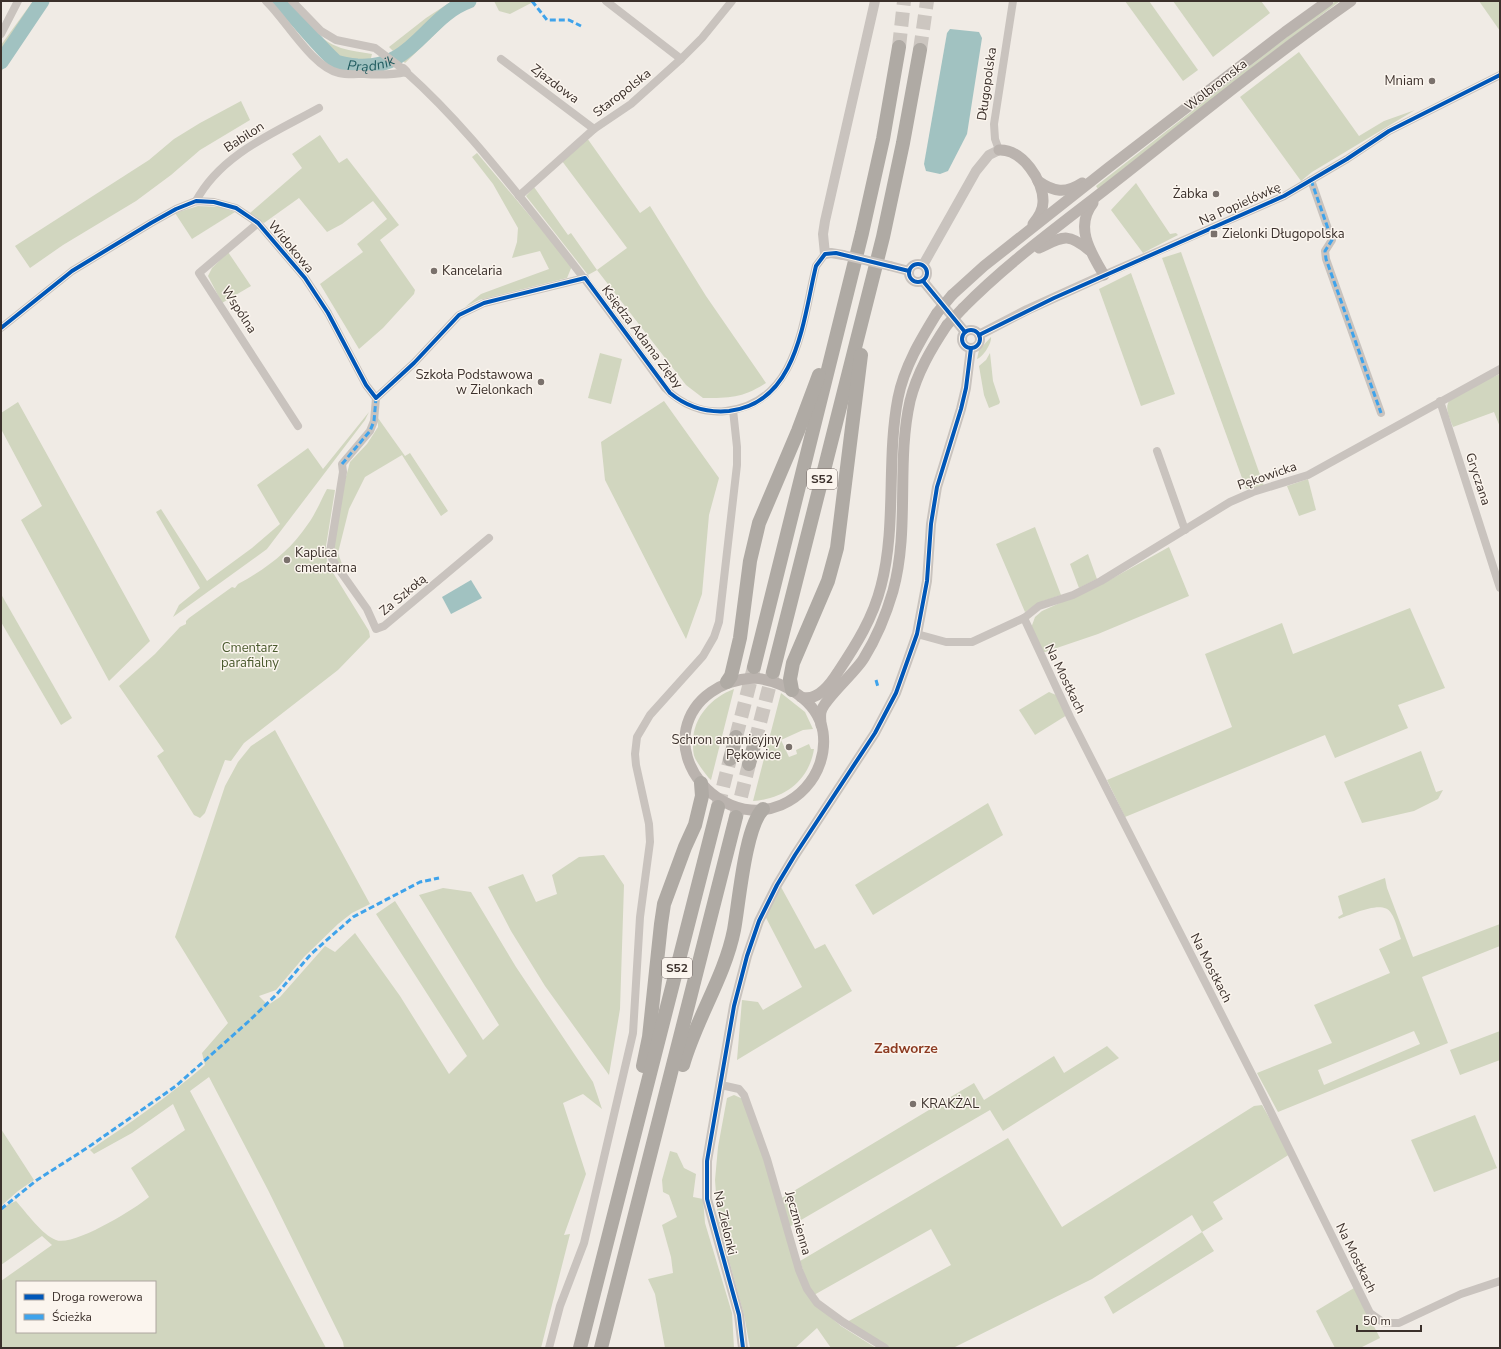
<svg xmlns="http://www.w3.org/2000/svg" width="1501" height="1349" viewBox="0 0 1501 1349" font-family="'Nunito Sans',sans-serif">
<rect width="100%" height="100%" fill="#f0ebe5"/>
<!-- green -->
<g fill="#d1d6bf" fill-rule="evenodd">
<polygon points="33,1 47,1 1,72 1,45"/>
<path d="M274 1H286C301 18 318 40 341 48 351 51 362 52 372 54L371 58 386 69C373 69 356 70 343 67 318 62 289 21 273 2Z"/>
<polygon points="452,1 476,1 464,6 405,63 389,47 426,18"/>
<polygon points="494,1 535,1 510,14 499,11"/>
<polygon points="1125,1 1149,1 1198,70 1183,81"/>
<polygon points="1173,1 1261,1 1270,13 1213,57"/>
<polygon points="1336,1 1340,1 1241,76 1098,189 1096,186 1291,34"/>
<polygon points="1479,1 1500,1 1500,31"/>
<polygon points="1299,52 1359,136 1384,121 1415,110 1312,172 1301,181 1240,97"/>
<polygon points="241,101 250,120 200,150 171,175 136,201 63,245 30,268 15,246 149,160 174,139 200,123"/>
<polygon points="320,135 339,163 347,158 399,225 380,240 415,290 414,294 383,328 359,349 320,284 363,252 357,244 387,219 373,201 342,224 327,232 299,198 264,223 250,213 302,168 292,154"/>
<path d="M587 138 640 213 650 206 706 296 766 383C742 398 731 398 703 398L686 385 597 270 588 275 526 196 534 187 568 235 571 233 597 270 627 248 562 161Z"/>
<polygon points="477,153 572,266 567,278 479,300 465,307 481,294 549,269 540,251 512,258 517,242 518,228 493,184 472,157"/>
<polygon points="1136,183 1170,234 1176,233 1178,235 1143,253 1111,210"/>
<polygon points="198,206 220,207 235,212 192,239 175,213"/>
<polygon points="228,252 251,286 222,303 208,276 212,268"/>
<polygon points="1181,252 1264,486 1246,489 1162,258"/>
<polygon points="1131,273 1175,394 1141,406 1099,289"/>
<path d="M991 337C992 343 983 357 977 359L979 350Z"/>
<polygon points="600,353 622,359 611,404 588,398"/>
<polygon points="990,353 993,381 1000,402 999,404 989,408 984,395 979,366 986,360"/>
<path d="M1500 374V427L1494 412 1453 427C1451 421 1445 410 1448 403 1452 392 1489 379 1500 374Z"/>
<polygon points="664,401 719,478 709,515 702,594 686,639 605,480 601,442"/>
<polygon points="18,402 150,641 109,681 21,520 42,506 1,429 1,413"/>
<polygon points="369,412 365,420 267,549 173,617 179,605 200,588 156,512 161,509 207,581 252,548 280,524 257,485 308,448 323,469"/>
<polygon points="378,418 405,456 410,453 448,511 441,516 402,455 365,477 349,509 338,553 346,575 335,561 333,553 341,495 350,462 367,444 378,427"/>
<polygon points="1308,479 1316,510 1299,516 1287,486"/>
<path d="M327 489 335 490 326 546 327 563 369 631 370 637 338 670 244 743 231 761 225 760 205 813 200 818 194 815 157 756 164 751 119 686 155 654 180 627 186 624V621L189 618 232 587 235 588 238 584C266 569 290 551 308 524 316 513 321 500 327 489Z"/>
<polygon points="1035,527 1061,595 1043,601 1025,612 996,544"/>
<polygon points="1169,547 1189,596 1098,634 1042,653 1031,628 1035,617 1042,611 1104,583"/>
<polygon points="1088,554 1097,579 1079,588 1070,564"/>
<polygon points="1,594 72,718 61,725 1,622"/>
<polygon points="1410,608 1445,688 1398,705 1408,728 1335,758 1325,735 1125,817 1107,780 1232,727 1205,654 1282,623 1293,654"/>
<path d="M734 689 711 780C708 778 696 761 695 758 693 754 693 747 693 742 693 717 712 697 734 689Z"/>
<polygon points="1049,692 1056,695 1067,715 1035,735 1019,710"/>
<path d="M781 693 805 712 813 729 803 730 781 740 789 757 797 754 796 750 809 744 811 749H814C809 781 784 799 753 801Z"/>
<path d="M275 730 370 904 352 913 338 924 304 957 276 990 259 996 268 1005 280 997 325 946 335 952 355 933 400 996 449 1074 467 1056 376 914 395 901 483 1040 499 1025 419 895 443 888 471 892 516 967 593 1082 602 1109 583 1094 563 1103 586 1174 564 1235 570 1234 541 1348H344L343 1342 268 1190 209 1077 190 1091 326 1348H1V1281L52 1245 42 1236 1 1265V1211L7 1205 16 1201C26 1212 42 1235 56 1240 73 1247 135 1209 149 1197L131 1168 185 1130 173 1104 132 1133 94 1154 90 1150C130 1123 169 1096 205 1065L202 1053 228 1023 175 937 225 786 238 762 251 746ZM17 1282H155V1332H17Z"/>
<polygon points="1421,751 1436,792 1443,790 1438,799 1414,811 1362,823 1344,782"/>
<polygon points="988,803 1003,835 873,915 855,885"/>
<polygon points="604,855 624,885 620,1009 609,1075 545,986 511,931 488,887 523,874 536,902 557,894 552,875 579,857"/>
<path d="M1385 878 1387 888 1413 957 1500 924V946L1422 977 1448 1043 1278 1112 1257 1073 1332 1043 1314 1005 1390 973 1379 949 1401 939C1398 931 1396 920 1391 913 1383 899 1351 915 1339 919L1338 917 1343 914 1338 896ZM1414 1031 1420 1044 1324 1085 1318 1070Z"/>
<polygon points="781,887 815,949 825,944 852,991 737,1060 742,1000 758,1002 763,1010 802,987 763,912"/>
<polygon points="1500,1031 1500,1060 1460,1075 1450,1050"/>
<polygon points="1107,1046 1119,1058 1003,1131 990,1110 789,1227 782,1198 974,1083 984,1100 1054,1056 1064,1073"/>
<polygon points="734,1095 743,1099 766,1161 787,1234 815,1304 841,1326 876,1348 831,1348 817,1328 795,1348 750,1348 744,1315 718,1220 715,1180 718,1147 727,1098"/>
<polygon points="1262,1105 1290,1154 1213,1202 1223,1219 1202,1232 1214,1251 1113,1314 1104,1297 1202,1232 1192,1215 1092,1279 953,1348 888,1348 847,1322 951,1265 931,1229 814,1295 809,1288 800,1261 1008,1138 1062,1227 1254,1106"/>
<polygon points="1475,1115 1497,1168 1434,1192 1411,1140"/>
<polygon points="1,1129 34,1180 18,1191 1,1206"/>
<polygon points="670,1151 677,1153 684,1168 696,1174 693,1197 703,1199 705,1223 732,1313 734,1348 665,1348 655,1294 648,1279 673,1273 671,1257 662,1225 677,1217 669,1195 663,1192 662,1180"/>
<polygon points="1354,1288 1380,1338 1360,1348 1335,1348 1316,1311"/>
</g>
<!-- water -->
<g fill="#a1c2c1">
<polygon points="950,29 979,32 982,38 967,134 948,171 940,174 926,171 924,164 947,33"/>
<polygon points="471,580 482,598 451,614 442,597"/>
</g>
<g fill="none" stroke-linecap="round" stroke-linejoin="round">
<!-- river -->
<g stroke="#a1c2c1" stroke-width="15">
<path id="s1" d="M279 1C299 20 315 43 336 62 343 65 350 65 357 66 413 70 425 17 469 1"/>
<polyline points="1,62 42,1"/>
</g>
<!-- motorway-tunnel -->
<g stroke="#ccc6c0" stroke-width="14" stroke-dasharray="14 7" stroke-linecap="butt">
<polyline points="899,47 904,1"/>
<polyline points="920,50 927,1"/>
<polyline points="736,737 754,667"/>
<polyline points="755,742 773,672"/>
<polyline points="718,807 730,759"/>
<polyline points="736,817 749,764"/>
</g>
<!-- minor -->
<g stroke="#c9c3be" stroke-width="8">
<path d="M266 1C286 20 312 67 339 73 347 75 356 74 364 74 379 75 392 75 406 72 453 114 493 163 532 212 578 269 622 328 665 388 681 404 703 414 726 411 798 403 802 323 816 266L825 254"/>
<polyline points="292,1 321,31 336,40 375,48 403,69"/>
<polyline points="606,1 681,59"/>
<polyline points="1,34 18,1"/>
<polyline points="501,59 594,129"/>
<polyline points="999,150 995,139 994,124 1013,1"/>
<polyline points="1311,180 1332,240 1325,251 1326,259 1381,413"/>
<polyline points="519,196 594,129 631,104 681,59 702,38 732,1"/>
<path d="M196 201C221 154 274 133 319 108"/>
<polyline points="258,223 199,273 298,426"/>
<polyline points="1104,275 1284,196 1347,159 1389,131 1500,75"/>
<polyline points="1,328 72,271 151,223 176,209 196,201 214,202 236,208 258,223 305,278 328,313 366,385 376,398"/>
<polyline points="1440,401 1500,588"/>
<polyline points="1157,451 1185,530"/>
<polyline points="489,538 384,626 376,629 367,609 333,561 330,552 343,472 342,464 370,431 374,421 376,398 414,363 459,315 484,303 585,278"/>
<polyline points="1024,618 1070,717 1258,1086 1370,1313 1384,1323 1399,1323 1461,1294 1500,1281"/>
<polyline points="917,634 946,642 972,642 1024,618 1039,606 1073,595 1101,581 1230,502 1253,492 1308,475 1500,369"/>
<polyline points="721,1085 739,1089 744,1095 767,1159 799,1270 807,1289 817,1303 843,1322 885,1348"/>
<polyline points="549,1348 560,1306 584,1243 633,1033 640,917 650,842 649,824 636,765 635,754 637,737 650,715 703,656 714,637 719,622 737,465 737,447 733,410"/>
</g>
<!-- tertiary -->
<g stroke="#c9c3be" stroke-width="10">
<polyline points="403,69 406,72"/>
<polyline points="843,255 831,253 825,254 823,234 825,221 875,1"/>
<circle cx="918" cy="273" r="9"/>
<polyline points="923,265 976,171 989,155 999,150"/>
<polyline points="890,266 909,271"/>
<polyline points="923,281 965,332"/>
<circle cx="971" cy="339" r="9"/>
<polyline points="979,335 1027,310 1104,275"/>
<polyline points="743,1348 739,1315 707,1199 707,1161 734,1006 747,956 759,921 777,885 795,855 875,733 896,693 917,634 927,581 931,524 937,487 961,409 966,388 971,348"/>
</g>
<!-- secondary -->
<g stroke="#bab3ae" stroke-width="11">
<path d="M999 150C1022 149 1044 181 1043 202 1043 211 1038 218 1033 224"/>
<path d="M1038 181C1054 192 1065 194 1082 183"/>
<path d="M1093 203C1074 227 1091 253 1104 275"/>
<path d="M1039 248C1063 237 1067 232 1089 250"/>
<polyline points="952,295 984,266 1108,168 1285,32 1328,1"/>
<path d="M963 308C1010 260 1067 220 1120 178 1196 118 1271 57 1351 1"/>
<path d="M753 678C782 680 818 700 823 732 829 774 794 813 751 810 713 807 678 768 686 729 693 697 723 680 753 678Z"/>
<path d="M801 697C817 702 830 685 838 672 856 645 873 618 881 586 897 525 886 460 898 398 904 367 921 339 937 313"/>
<path d="M821 725C821 721 820 716 821 712 823 700 856 672 864 658 877 637 886 615 893 591 910 529 896 463 910 401 917 373 931 349 947 325"/>
</g>
<!-- motorway -->
<g stroke="#afaaa4" stroke-width="14">
<polyline points="754,667 862,233 883,139 899,47"/>
<polyline points="773,672 883,237 903,143 920,50"/>
<polyline points="727,682 731,676 740,638 750,561 759,523 798,431 819,375"/>
<polyline points="792,690 790,679 793,663 828,581 837,548 861,355"/>
<polyline points="730,759 736,737"/>
<polyline points="749,764 755,742"/>
<path d="M683 1065C696 1019 725 976 734 930 739 903 745 827 763 809"/>
<polyline points="643,1066 649,1037 661,924 664,904 685,847 695,825 702,796 701,783"/>
<polyline points="580,1348 718,807"/>
<polyline points="601,1348 736,817"/>
</g>
<!-- tertiary-bridge -->
<polyline stroke="#c9c3be" stroke-width="10" points="843,255 890,266"/>
<!-- secondary-bridge -->
<g stroke="#bab3ae" stroke-width="11">
<polyline points="937,313 952,295"/>
<polyline points="947,325 963,308"/>
</g>
<!-- quiet -->
<g stroke="#3fa3eb" stroke-width="3" stroke-dasharray="6 3" stroke-linecap="butt">
<polyline points="532,1 547,20 569,20 581,26"/>
<polyline points="1311,180 1332,240 1325,251 1326,259 1381,413"/>
<polyline points="342,464 370,431 374,421 376,398 379,396"/>
<polyline points="876,680 878,687"/>
<polyline points="1,1209 37,1180 87,1148 176,1086 249,1021 276,995 311,954 353,917 420,882 439,878"/>
</g>
<defs>
<g id="cycleway">
<circle cx="918" cy="273" r="9"/>
<polyline points="923,281 965,332"/>
<path d="M1 328 72 271 151 223 176 209 196 201 214 202 236 208 258 223 305 278 328 313 366 385 376 398 414 363 459 315 484 303 585 278 670 393C687 407 707 413 729 411 798 403 803 319 816 266L825 254 836 253 909 271"/>
<circle cx="971" cy="339" r="9"/>
<polyline points="979,335 1054,298 1284,196 1347,159 1389,131 1500,75"/>
<polyline points="743,1348 739,1315 707,1199 707,1161 734,1006 747,956 759,921 777,885 795,855 875,733 896,693 917,634 927,581 931,524 937,487 961,409 966,388 971,348"/>
</g>
</defs>
<!-- cycleway casing -->
<use href="#cycleway" stroke="#fbf5ee" stroke-width="6"/>
<!-- cycleway -->
<use href="#cycleway" stroke="#0057b8" stroke-width="4"/>
</g>
<!-- markers -->
<g fill="#7a716c" stroke="#fbf5ee" stroke-width="1.5">
<circle cx="1432" cy="81" r="4"/>
<circle cx="1216" cy="194" r="4"/>
<rect x="1210" y="230" width="8" height="8" rx="2"/>
<circle cx="434" cy="271" r="4"/>
<circle cx="541" cy="382" r="4"/>
<circle cx="287" cy="560" r="4"/>
<circle cx="789" cy="747" r="4"/>
<circle cx="913" cy="1104" r="4"/>
</g>
<g text-anchor="middle" dominant-baseline="central" stroke-width="3" stroke-linejoin="round" paint-order="stroke">
<!-- shield labels -->
<g fill="#fbf5ee" stroke="#756b66" stroke-width="1">
<rect x="807" y="469" width="30" height="20" rx="3"/>
<rect x="662" y="958" width="30" height="20" rx="3"/>
</g>
<g font-size="12" font-weight="bold" fill="#3b302b">
<text x="822" y="479">S52</text>
<text x="677" y="968">S52</text>
</g>
<!-- poi labels -->
<g font-size="13" fill="#3b302b" stroke="#fbf5ee" text-anchor="end">
<text x="1424" y="81">Mniam</text>
<text x="1208" y="194">Żabka</text>
<text x="1222" y="234" text-anchor="start">Zielonki Długopolska</text>
<text x="442" y="271" text-anchor="start">Kancelaria</text>
<text x="533" y="375">Szkoła Podstawowa<tspan x="533" dy="15">w Zielonkach</tspan></text>
<text x="295" y="553" text-anchor="start">Kaplica<tspan x="295" dy="15">cmentarna</tspan></text>
<text x="781" y="740">Schron amunicyjny<tspan x="781" dy="15">Pękowice</tspan></text>
<text x="921" y="1104" text-anchor="start">KRAKŻAL</text>
</g>
<!-- street labels -->
<g font-size="13" fill="#3b302b" stroke="#fbf5ee">
<text transform="translate(555 84) rotate(37)">Zjazdowa</text>
<text transform="translate(987 84) rotate(-82)">Długopolska</text>
<text transform="translate(1216 85) rotate(-38)">Wolbromska</text>
<text transform="translate(622 93) rotate(-38)">Staropolska</text>
<text transform="translate(244 137) rotate(-33)">Babilon</text>
<text transform="translate(1240 204) rotate(-24)">Na Popielówkę</text>
<text transform="translate(291 247) rotate(50)">Widokowa</text>
<text transform="translate(239 310) rotate(57)">Wspólna</text>
<text transform="translate(642 337) rotate(53)">Księdza Adama Zięby</text>
<text transform="translate(1267 476) rotate(-19)">Pękowicka</text>
<text transform="translate(1478 479) rotate(72)">Gryczana</text>
<text transform="translate(403 595) rotate(-40)">Za Szkołą</text>
<text transform="translate(1065 679) rotate(64)">Na Mostkach</text>
<text transform="translate(1211 968) rotate(63)">Na Mostkach</text>
<text transform="translate(725 1223) rotate(77)">Na Zielonki</text>
<text transform="translate(798 1223) rotate(74)">Jęczmienna</text>
<text transform="translate(1356 1258) rotate(64)">Na Mostkach</text>
</g>
<!-- park labels -->
<g font-size="13" fill="#4a5a2e" stroke="#fbf5ee">
<text x="250" y="648">Cmentarz<tspan x="250" dy="15">parafialny</tspan></text>
</g>
<!-- water labels -->
<g font-size="14" font-style="italic" fill="#1f5a5e" stroke="#fbf5ee">
<text stroke="none"><textPath href="#s1" startOffset="119">Prądnik</textPath></text>
</g>
<!-- neighbourhood labels -->
<g font-size="14" font-weight="bold" fill="#8c3b22" stroke="#fbf5ee">
<text x="906" y="1048">Zadworze</text>
</g>
</g>
<!-- border -->
<rect width="1501" height="1349" fill="none" stroke="#3b302b" stroke-width="4"/>
<!-- legend -->
<rect x="16" y="1281" width="140" height="52" fill="#fbf5ee" stroke="#aea6a0"/>
<rect x="24" y="1294" width="20" height="6" fill="#0057b8" stroke="#aea6a0"/>
<text x="52" y="1301" font-size="12" fill="#3b302b">Droga rowerowa</text>
<rect x="24" y="1314" width="20" height="6" fill="#3fa3eb" stroke="#aea6a0"/>
<text x="52" y="1321" font-size="12" fill="#3b302b">Ścieżka</text>
<!-- scale -->
<path d="M1357 1325v6h64v-6" fill="none" stroke="#3b302b" stroke-width="2"/>
<text x="1363" y="1325" font-size="12" fill="#3b302b" stroke="#fbf5ee" stroke-width="3" paint-order="stroke">50 m</text>
</svg>
